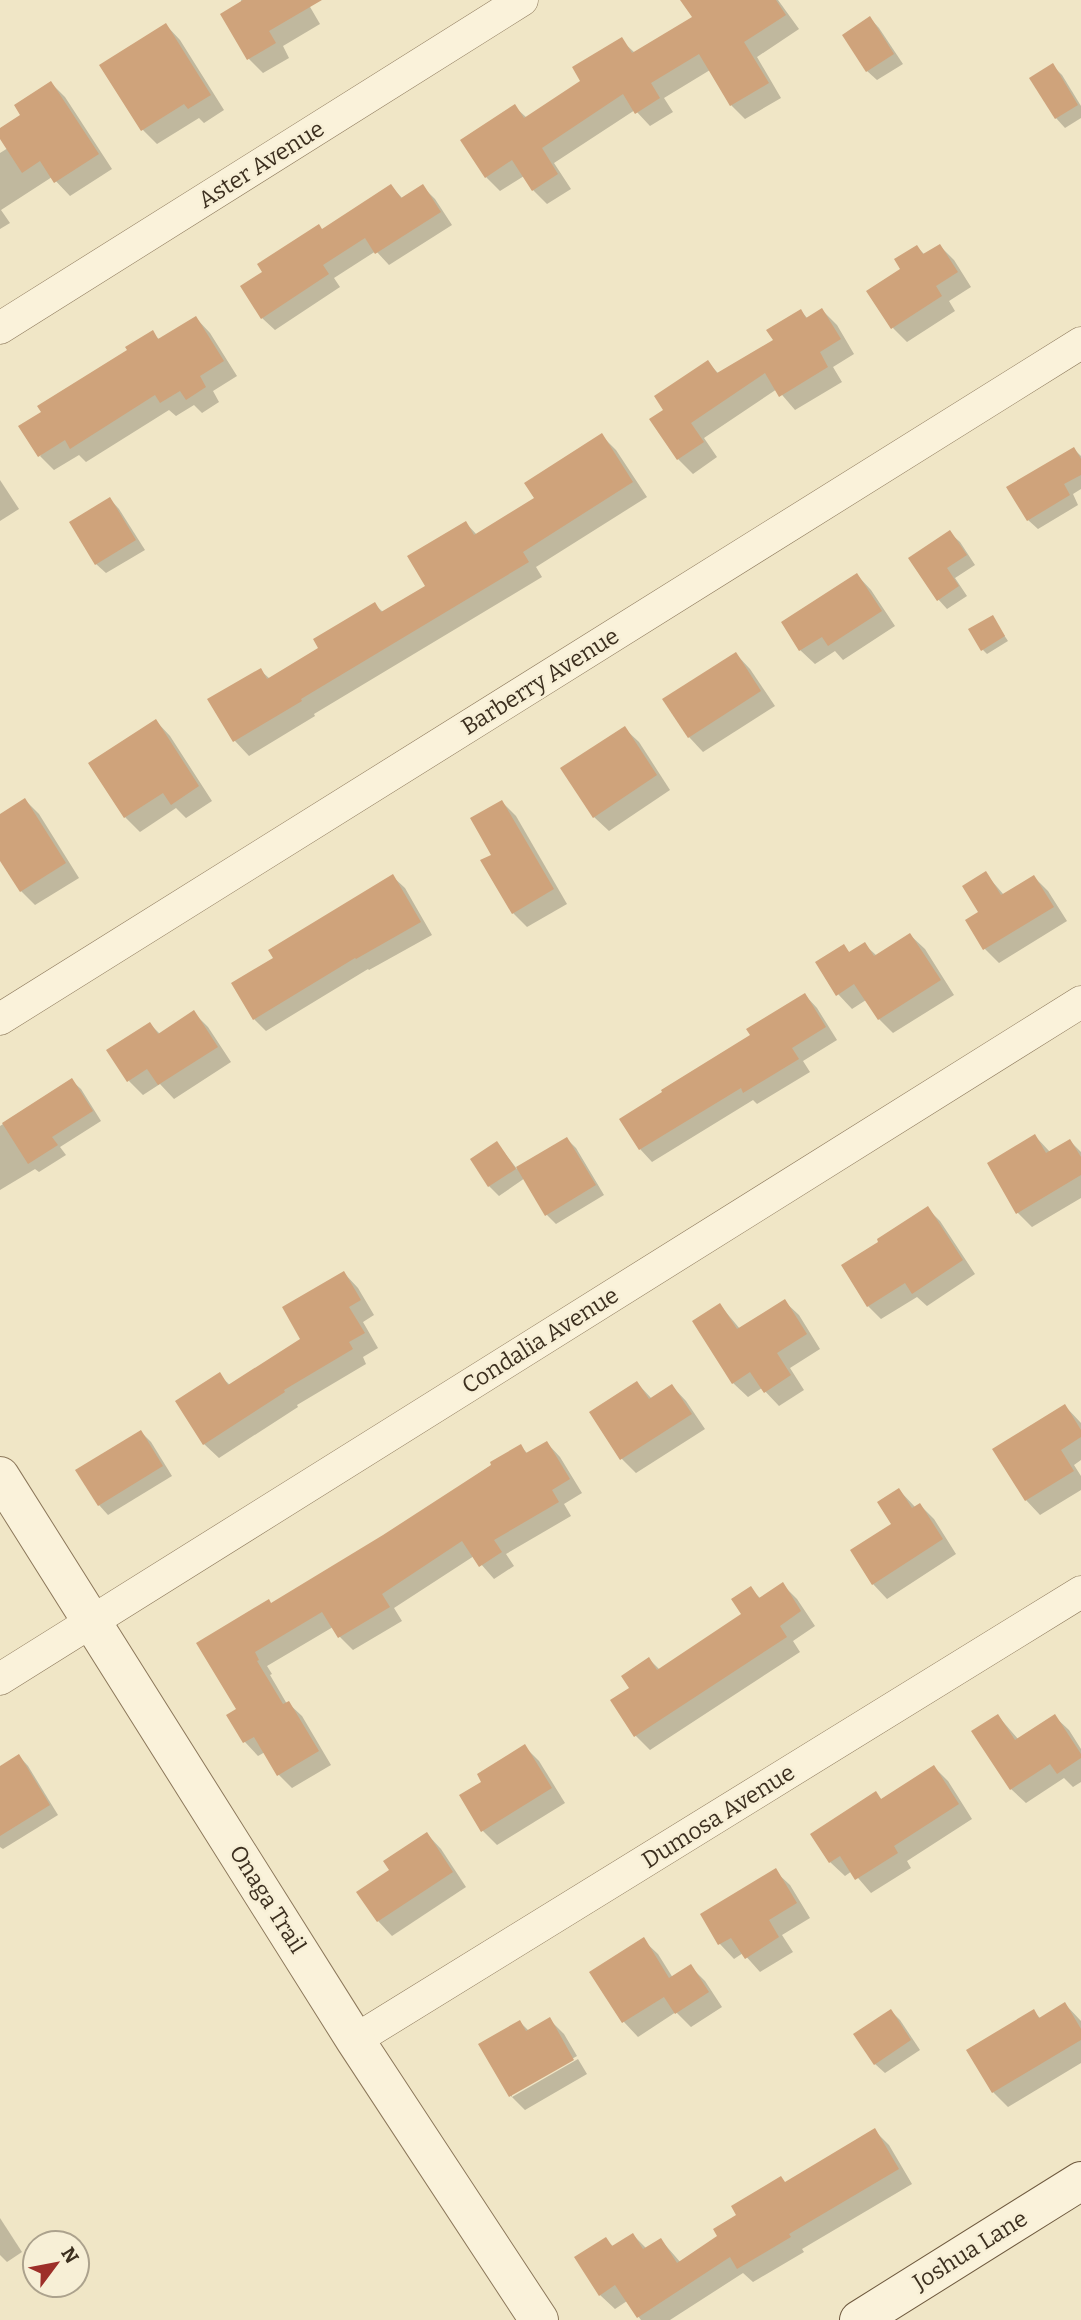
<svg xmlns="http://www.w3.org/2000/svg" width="1081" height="2320" viewBox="0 0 1081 2320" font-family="Bitter,serif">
<rect width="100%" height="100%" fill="#f0e6c6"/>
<!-- shadow -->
<g fill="#0003">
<polygon points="241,0 306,0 320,24 283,46 289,58 263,73 249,59"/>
<polygon points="683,0 778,0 799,29 757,57 781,98 745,119 731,105 710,70 664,98 673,112 650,126 635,110 554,163 571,189 547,204 533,190 524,176 500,191 486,177 515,107 527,118 583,82 621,40 635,53 694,17"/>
<polygon points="870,18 879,28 903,64 877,80 867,71"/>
<polygon points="166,25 180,40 224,110 204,123 199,118 157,144 143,130 102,65"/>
<polygon points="1052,65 1062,75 1081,106 1081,118 1065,128 1056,118"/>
<polygon points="51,83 65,97 112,169 70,196 52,177 1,210 10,223 0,229 0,153 8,148 0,136 0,130 23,116"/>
<polygon points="391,186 403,199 422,186 435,199 452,225 389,265 376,251 334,278 340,287 275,330 262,318 323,230"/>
<polygon points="940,246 954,260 971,287 949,301 955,311 907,342 893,328 903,269 917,247 925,255"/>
<polygon points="822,310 837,325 854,354 833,367 842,382 795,410 777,389 704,438 717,457 693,474 678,459 652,419 665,410 708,363 719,374 775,340 801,311 808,319"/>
<polygon points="196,318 210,333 237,376 213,391 219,402 202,413 194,405 176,416 169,410 86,462 79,455 54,470 40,456 130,351 152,333 160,340"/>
<polygon points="602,436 616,450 647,497 536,567 542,577 314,714 315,716 249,756 235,741 210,700 260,670 270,679 321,649 374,604 383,612 427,586 466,523 477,535 536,498"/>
<polygon points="1074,449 1081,456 1081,489 1073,494 1078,505 1038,529 1028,520"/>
<polygon points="0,480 19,509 0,521"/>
<polygon points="110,499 119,509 145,550 106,573 96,564"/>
<polygon points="950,533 960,542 975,565 955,578 967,596 947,609 938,599"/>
<polygon points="857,575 871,590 895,626 843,660 835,651 815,664 800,650"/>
<polygon points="992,617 1008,641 987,654 983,650"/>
<polygon points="736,654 750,669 775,706 703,752 689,737"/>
<polygon points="156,721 170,736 212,801 186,818 176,808 140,832 125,817 91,763"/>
<polygon points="624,728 639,742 670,790 609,831 594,817"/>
<polygon points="25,800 39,814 79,878 35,905 21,891 0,857 0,816"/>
<polygon points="502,802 516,816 567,904 527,927 513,913 494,855"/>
<polygon points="985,873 1004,895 1034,877 1048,891 1067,921 999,963 985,949 981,913"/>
<polygon points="392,876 405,888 432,935 369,970 368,969 266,1031 254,1019 275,958"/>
<polygon points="910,935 925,949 954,995 893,1033 879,1019 866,1000 852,1009 838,994 843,946 850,953 864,944 877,956"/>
<polygon points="805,995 817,1008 837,1040 803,1061 810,1072 757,1104 753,1100 652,1162 640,1149 753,1036"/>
<polygon points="194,1013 208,1027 231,1062 174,1099 160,1084 143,1095 129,1081 150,1024 160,1034"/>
<polygon points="71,1080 81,1089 101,1121 60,1147 66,1155 39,1172 35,1169 0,1190 0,1126"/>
<polygon points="1035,1136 1050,1152 1070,1141 1081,1152 1081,1198 1032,1227 1017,1212"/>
<polygon points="567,1139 576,1148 604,1195 556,1224 547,1215 525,1178 499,1196 489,1186 497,1143 517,1169"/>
<polygon points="927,1208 940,1221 975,1274 927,1306 917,1297 881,1319 868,1306 881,1243"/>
<polygon points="344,1273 358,1288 374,1315 363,1322 378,1348 363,1357 366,1364 297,1405 298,1407 219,1458 204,1444 219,1375 230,1385 303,1339"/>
<polygon points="784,1301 799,1315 820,1349 790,1368 804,1390 779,1406 762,1388 748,1397 733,1383 720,1305 740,1329"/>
<polygon points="637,1383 652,1399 672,1386 686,1401 705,1429 636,1473 622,1459 592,1412"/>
<polygon points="1065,1406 1081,1423 1081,1460 1074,1465 1081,1476 1081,1490 1040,1515 1026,1500"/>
<polygon points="141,1432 151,1442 172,1476 108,1515 99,1505"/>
<polygon points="547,1443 560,1457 582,1493 564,1504 571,1516 506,1554 514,1566 494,1579 474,1556 394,1608 402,1621 353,1650 340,1637 333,1627 267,1666 272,1674 270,1675 287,1704 288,1703 302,1716 331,1765 292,1788 279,1775 265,1752 258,1756 245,1742 239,1710 198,1644 272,1605 384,1537 520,1446 528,1454"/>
<polygon points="899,1490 916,1508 920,1505 934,1519 956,1554 887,1599 873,1584 894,1525"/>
<polygon points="782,1584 797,1599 815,1626 793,1641 800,1652 650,1750 635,1735 631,1688 649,1659 660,1670 744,1615 751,1589 761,1599"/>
<polygon points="998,1716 1018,1739 1054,1716 1069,1730 1081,1749 1081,1782 1073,1787 1064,1778 1026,1803 1011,1789"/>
<polygon points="525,1747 539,1761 565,1803 497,1845 482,1830 484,1782"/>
<polygon points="19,1756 28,1766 58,1815 3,1849 0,1847 0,1768"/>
<polygon points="934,1767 948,1781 972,1819 907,1861 911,1868 871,1893 852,1871 845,1876 830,1862 876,1794 882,1800"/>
<polygon points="427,1834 441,1849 466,1887 392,1936 378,1921"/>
<polygon points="775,1871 790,1885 810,1918 782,1935 793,1952 760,1972 743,1953 734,1959 720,1944 702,1915"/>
<polygon points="643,1940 658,1954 673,1978 690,1966 705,1981 722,2007 691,2027 676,2012 638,2037 624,2022 592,1973"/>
<polygon points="1065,2004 1081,2021 1081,2063 1008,2107 993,2092 968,2051 1034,2012 1041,2019"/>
<polygon points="891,2011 900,2020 920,2050 885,2073 875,2064"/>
<polygon points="549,2019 564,2034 577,2056 512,2093 512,2097 578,2059 587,2074 525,2110 511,2096 520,2022 529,2031"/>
<polygon points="874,2130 889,2145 912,2184 802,2249 804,2252 753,2282 743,2273 670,2320 641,2320 627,2301 615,2309 600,2295 605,2239 614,2247 633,2235 647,2249 661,2240 681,2263 720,2237 786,2183"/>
<polygon points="0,2218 22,2252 7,2262 0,2255"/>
</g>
<!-- building -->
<g fill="#cfa37b">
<polygon points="243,0 322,0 269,31 276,43 247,60 220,14"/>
<polygon points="680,0 776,0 786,15 744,42 769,83 730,106 699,54 651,83 660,98 635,114 623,94 542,148 558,174 532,191 512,160 485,178 460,140 515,104 524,118 580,81 572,67 622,37 632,53 692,17"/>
<polygon points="870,16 894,54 866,72 842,35"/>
<polygon points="166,23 211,95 188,109 184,104 141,131 99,65"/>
<polygon points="1053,63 1078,105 1055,119 1029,78"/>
<polygon points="51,81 99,154 54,183 40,161 22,173 0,139 0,128 20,115 14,105"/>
<polygon points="391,184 401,198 423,184 441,212 375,254 365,238 323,265 329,274 261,319 240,286 262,272 257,264 319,224 322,229"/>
<polygon points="940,244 958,272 936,286 942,296 891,329 866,291 900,269 894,259 917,245 923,254"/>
<polygon points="822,308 841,339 820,352 828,367 779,397 765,373 691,423 704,442 677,460 649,419 663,410 654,396 708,360 717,373 773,340 766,330 801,309 806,318"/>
<polygon points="196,316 224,361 200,376 206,387 186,400 180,391 160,403 155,395 70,449 65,440 38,457 18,426 41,412 37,406 127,350 125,347 153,330 158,339"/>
<polygon points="602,433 633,482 523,552 529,562 301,699 302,701 233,742 207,699 261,668 267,679 318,648 313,639 375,602 381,612 425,586 407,556 466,521 474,535 534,498 524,483"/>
<polygon points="1074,447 1081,459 1081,475 1064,484 1070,495 1027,521 1006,487"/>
<polygon points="110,497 136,540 95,565 69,522"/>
<polygon points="950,530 967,555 947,568 959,586 937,601 908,558"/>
<polygon points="857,573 882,611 828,646 822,637 799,651 781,622"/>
<polygon points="993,615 1005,636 981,651 968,629"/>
<polygon points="736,652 761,691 688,738 662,699"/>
<polygon points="156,719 199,786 171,805 163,793 124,818 88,763"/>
<polygon points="625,726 657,775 593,818 560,768"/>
<polygon points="25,798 66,863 20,892 0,861 0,814"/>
<polygon points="502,800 554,889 512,914 480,860 491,855 470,818"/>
<polygon points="986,871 1001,895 1034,875 1054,907 983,950 965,920 978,912 962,886"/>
<polygon points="393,874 421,922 356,959 355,958 253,1020 231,983 273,958 268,950"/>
<polygon points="910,933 941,980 878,1020 854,984 836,996 815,962 844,944 849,952 865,942 874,956"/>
<polygon points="805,993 826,1027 792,1048 799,1059 743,1093 741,1088 639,1150 619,1119 662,1092 661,1090 750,1035 746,1029"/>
<polygon points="194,1010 218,1047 158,1085 147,1069 127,1082 106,1050 150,1022 158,1034"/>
<polygon points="72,1078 93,1111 52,1137 58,1145 28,1164 2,1123"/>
<polygon points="1035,1134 1046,1153 1070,1139 1081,1157 1081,1175 1016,1214 987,1163"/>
<polygon points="567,1137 596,1185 545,1216 516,1167"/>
<polygon points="497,1141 516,1169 488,1187 470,1159"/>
<polygon points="928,1206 963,1260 912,1294 905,1283 867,1307 841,1265 878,1242 877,1239"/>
<polygon points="344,1271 361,1300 349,1307 365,1333 349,1342 353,1349 284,1390 285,1392 203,1445 175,1401 220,1372 228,1385 300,1339 282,1307"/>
<polygon points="785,1299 807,1334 777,1353 791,1375 764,1393 750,1372 732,1384 692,1321 720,1303 737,1329"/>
<polygon points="637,1381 649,1399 672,1384 692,1414 620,1460 589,1412"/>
<polygon points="1065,1404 1081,1430 1081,1437 1061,1450 1074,1471 1025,1501 992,1449"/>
<polygon points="141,1430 163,1466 98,1506 75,1470"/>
<polygon points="547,1441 570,1479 552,1490 559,1502 494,1540 502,1552 479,1567 462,1541 382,1594 390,1607 338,1638 322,1612 255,1652 259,1660 257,1661 283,1704 289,1701 319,1751 277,1776 254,1737 243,1743 226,1715 236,1709 196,1643 269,1599 271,1603 383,1535 491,1465 490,1462 521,1444 526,1453"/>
<polygon points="899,1488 912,1508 920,1503 943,1539 872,1585 850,1550 891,1524 877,1502"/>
<polygon points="783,1582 801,1611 780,1626 787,1637 634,1737 610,1700 629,1688 621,1676 649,1657 657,1670 741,1614 731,1599 751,1586 759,1598"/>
<polygon points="998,1714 1015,1740 1055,1714 1081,1754 1081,1758 1057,1774 1050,1764 1010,1790 971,1731"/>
<polygon points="525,1744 552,1788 481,1832 459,1795 481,1782 477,1774"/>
<polygon points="19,1754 50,1805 0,1836 0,1766"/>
<polygon points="934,1765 959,1804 894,1846 898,1853 855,1880 840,1856 829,1863 810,1834 876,1791 881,1799"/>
<polygon points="427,1832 453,1872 377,1922 356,1892 389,1870 383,1861"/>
<polygon points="776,1868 797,1903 769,1920 779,1937 745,1959 731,1938 718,1945 700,1914"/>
<polygon points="644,1937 669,1978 691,1964 709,1992 675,2014 664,1997 622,2023 589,1972"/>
<polygon points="1065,2002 1081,2029 1081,2040 992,2093 966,2050 1034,2009 1039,2018"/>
<polygon points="891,2009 911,2040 874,2065 853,2034"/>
<polygon points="550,2017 574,2060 509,2097 478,2044 520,2020 526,2031"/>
<polygon points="875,2128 899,2169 789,2234 791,2237 737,2269 730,2257 637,2318 615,2285 599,2296 574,2257 606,2237 612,2246 633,2233 643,2249 661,2238 677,2263 717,2236 713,2229 736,2215 731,2206 781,2176 785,2182"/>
</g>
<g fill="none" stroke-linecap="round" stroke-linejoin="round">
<defs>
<g id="minor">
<polyline points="0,328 522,0"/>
<polyline points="0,1019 1081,343"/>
<polyline points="0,1679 1081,1002"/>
<polyline points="355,2040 1081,1592"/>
</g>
<polyline id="tertiary" points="0,1476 355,2040 539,2320"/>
<polyline id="secondary" points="859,2320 1081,2181"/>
</defs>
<!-- minor casing -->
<use href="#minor" stroke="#8c785b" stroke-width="33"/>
<!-- tertiary casing -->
<use href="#tertiary" stroke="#8c785b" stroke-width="40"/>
<!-- secondary casing -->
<use href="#secondary" stroke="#6e593e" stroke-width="40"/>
<!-- minor -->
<use href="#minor" stroke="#faf2da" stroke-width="32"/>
<!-- tertiary -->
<use href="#tertiary" stroke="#faf2da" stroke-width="38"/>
<!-- secondary -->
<use href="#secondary" stroke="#faf2da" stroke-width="38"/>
</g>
<g text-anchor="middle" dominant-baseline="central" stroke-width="5" stroke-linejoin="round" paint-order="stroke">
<!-- street labels -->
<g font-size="23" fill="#3c2f1f" stroke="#f7efd6">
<text transform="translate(261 164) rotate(-32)">Aster Avenue</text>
<text transform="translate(540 681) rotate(-32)">Barberry Avenue</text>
<text transform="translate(540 1340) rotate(-32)">Condalia Avenue</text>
<text transform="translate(718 1816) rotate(-32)">Dumosa Avenue</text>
<text transform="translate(268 1899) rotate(58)">Onaga Trail</text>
<text transform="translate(970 2250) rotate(-32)">Joshua Lane</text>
</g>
</g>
<!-- north arrow -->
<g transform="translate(56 2264) rotate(58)"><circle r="33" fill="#f7efd6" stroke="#aca28d" stroke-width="2"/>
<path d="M0-5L12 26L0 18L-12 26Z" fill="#9d2f29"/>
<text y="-10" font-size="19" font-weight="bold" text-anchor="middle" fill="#3c2f1f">N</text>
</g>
</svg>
